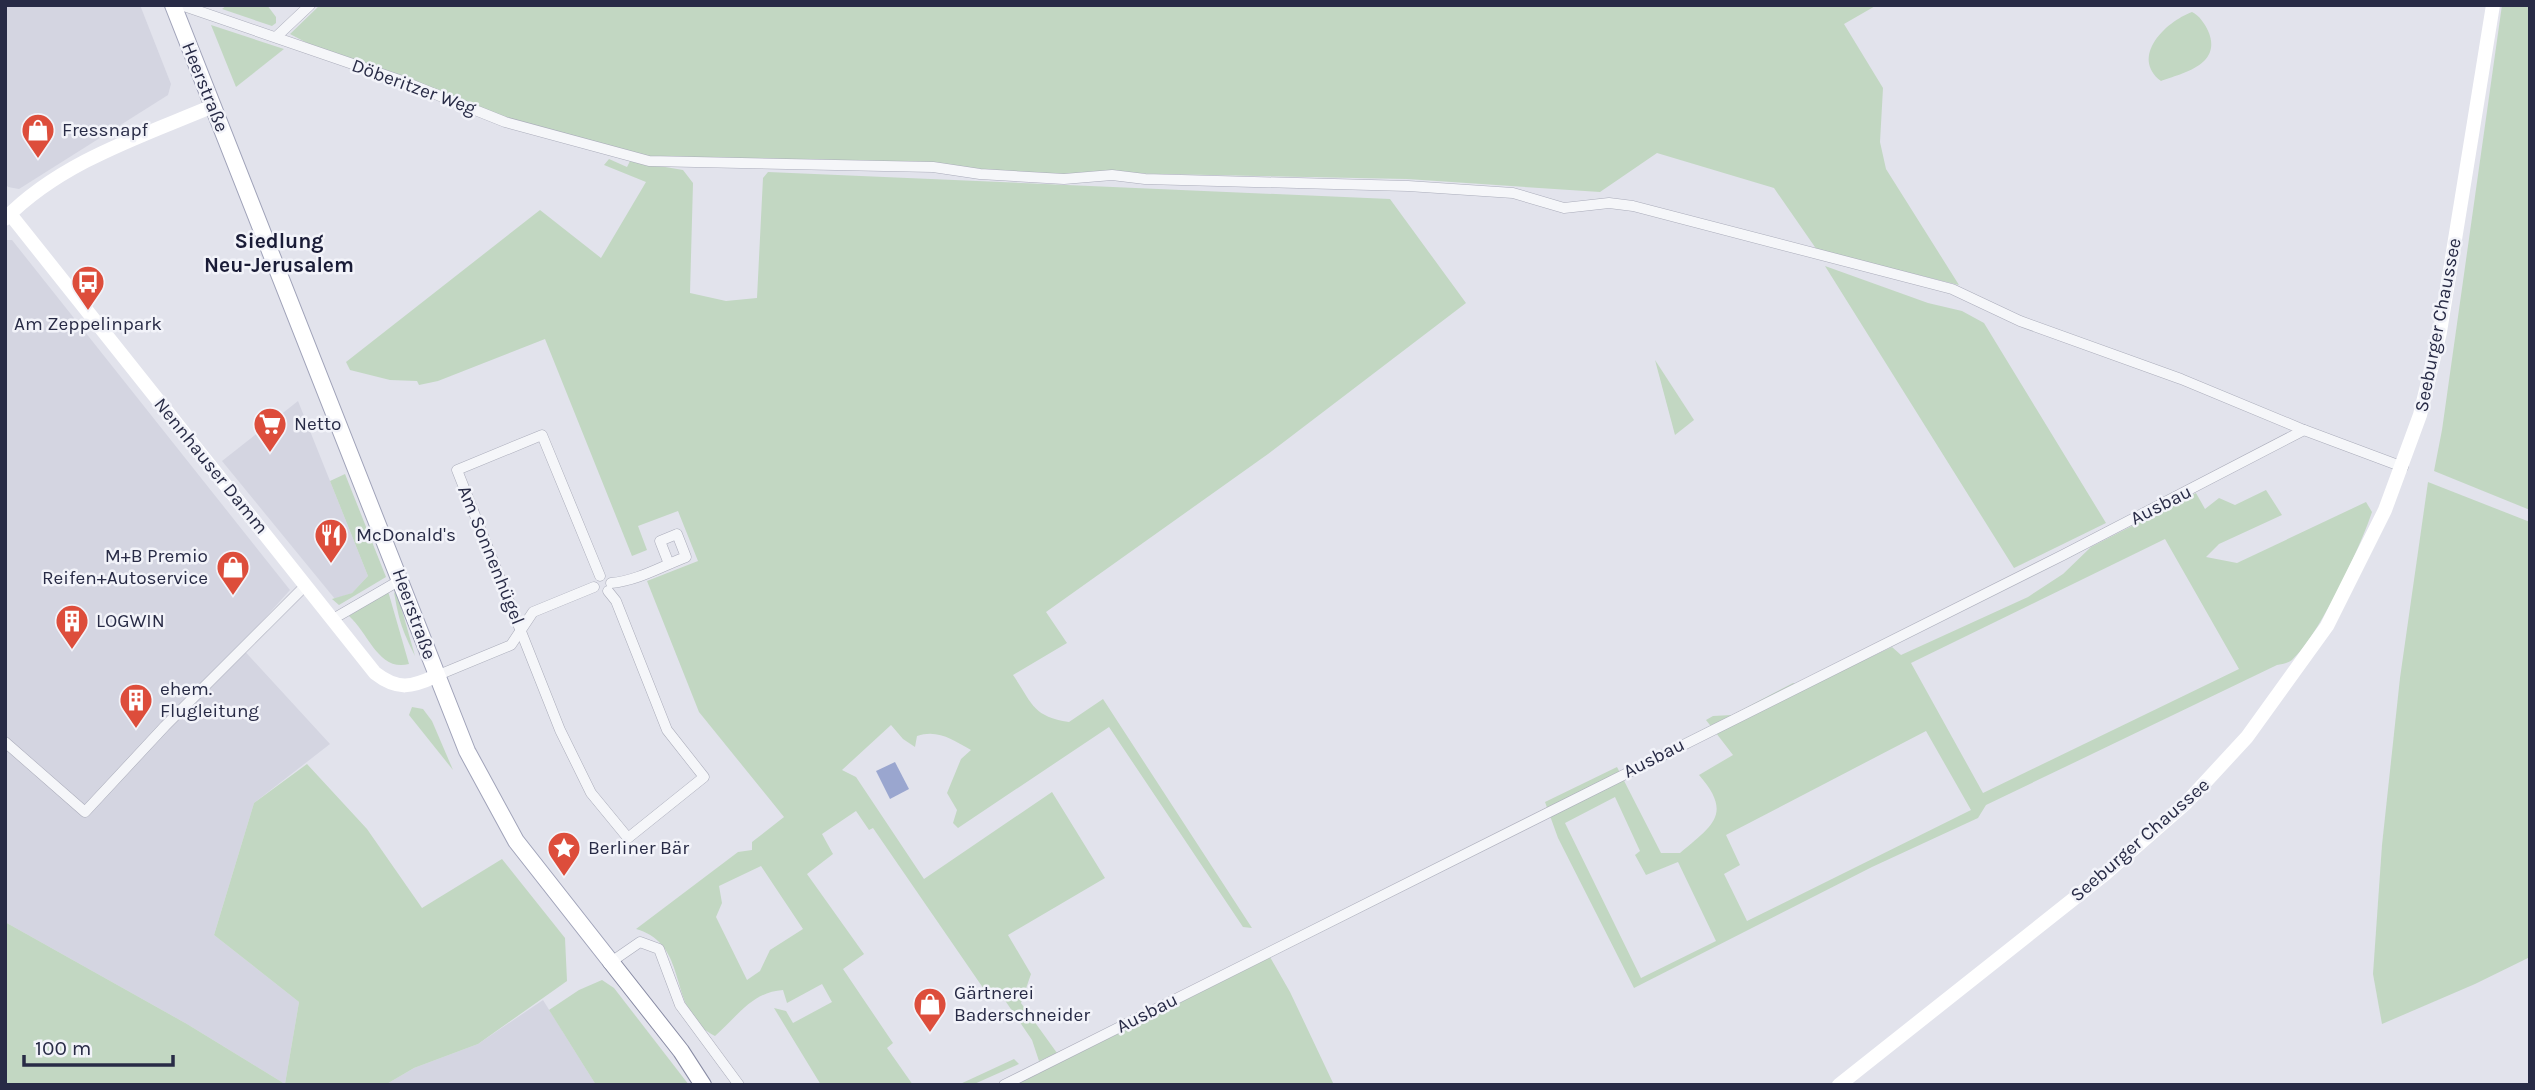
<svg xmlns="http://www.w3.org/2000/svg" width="2535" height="1090" viewBox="0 0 2535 1090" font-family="Karla,sans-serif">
<rect width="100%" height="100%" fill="#e2e3ec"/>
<!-- built -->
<g fill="#d4d5e1">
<polygon points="5,5 140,5 171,84 168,95 19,189 8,187 5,183"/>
<polygon points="5,240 12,240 290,590 240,646 330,744 254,803 214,935 299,1002 285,1084 187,1024 5,922"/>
<polygon points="298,401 368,576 352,593 335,599 222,461"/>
<polygon points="543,1000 596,1085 385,1085 414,1068 478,1044"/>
</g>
<!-- green -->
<g fill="#c2d7c2" fill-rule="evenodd">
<polygon points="227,5 267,5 276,17 276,23 272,26 222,9"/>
<polygon points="320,5 1877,5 1844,24 1883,88 1880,142 1886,169 1959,285 1817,250 1774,188 1657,153 1600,192 1407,179 1112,173 1063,176 644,157 561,132 506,120 454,96 311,45 290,34"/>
<polygon points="2502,5 2530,5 2530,510 2434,471 2442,430"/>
<path d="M2192 12C2199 15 2206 25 2209 33 2221 65 2183 73 2161 81 2130 57 2165 22 2192 12Z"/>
<polygon points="211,25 284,49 236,87"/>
<path d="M609 159 627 167 630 161 683 170 693 183 690 293 726 301 757 298 763 178 768 172 1390 199 1466 303 1268 454 1046 612 1067 643 1013 675C1033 704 1032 716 1069 722L1103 699 1252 928 1243 927 1109 727 958 828 953 823 957 810 947 793 961 759 971 750C953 740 938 729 917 736L915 747 903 739 891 725 842 770 856 777 924 879 1052 792 1105 878 1008 935 1031 974 1021 1003 1057 1053 1039 1061 1032 1040 1002 996 990 998 873 828 869 830 856 811 822 834 833 854 807 874 864 954 843 969 893 1043 887 1048 913 1085H821L774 1008 786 1011 793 1023 832 1002 822 984 787 1003 783 990C752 992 737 1017 715 1036 665 1011 692 945 636 929L738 852 752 850V842L784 817 699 712 647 581 698 561 678 511 638 526 647 550 632 556 545 339 438 381 419 385 417 381 390 380 350 370 346 362 540 210 601 258 646 182 604 165ZM761 866 803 929 770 950 760 971 747 980 716 917 722 903 719 886Z"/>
<polygon points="1825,266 1928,303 1962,311 1984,323 2106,523 2014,568"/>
<polygon points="1655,360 1694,420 1675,435"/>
<polygon points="345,474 386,577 339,605 332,599 352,593 368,576 330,481"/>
<polygon points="2428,482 2530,522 2530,957 2475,984 2382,1024 2373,974 2382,845 2400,678"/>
<path d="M2266 490 2282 515 2219 544 2206 557 2237 563 2366 502 2372 512C2360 548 2319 636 2292 660 2288 663 2282 664 2277 665L1986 805 1978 818 1872 867 1634 988 1558 838 1545 802 1617 767 1661 853H1680C1713 825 1733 814 1699 775L1733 755 1706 720 1713 716 1732 715 1793 683 1807 687 1892 647 1901 655 2028 597 2063 574 2091 547 2196 493 2205 509 2219 498 2235 505ZM2165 539 2239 669 1983 793 1911 663ZM1926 731 1971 810 1747 921 1724 874 1740 865 1726 835ZM1615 797 1640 851 1635 855 1646 875 1678 862 1716 941 1641 978 1565 823Z"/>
<path d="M388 591 409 664C379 672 369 634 349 616Z"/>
<path d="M394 592 398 596 415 656C402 630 399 621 394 592Z"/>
<polygon points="412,707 423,709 432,721 453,770 409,715"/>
<polygon points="307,764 367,829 422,908 502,859 565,938 567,981 478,1044 414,1068 385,1085 5,1085 5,922 187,1024 285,1084 299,1002 214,935 254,803"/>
<polygon points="1270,957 1290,992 1334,1085 1015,1085 1163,1010 1165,1013 1173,1008 1173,1006"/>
<polygon points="602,980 614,988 689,1085 596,1085 549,1010 579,990"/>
<polygon points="1014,1059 1019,1064 972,1085 958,1085"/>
</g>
<!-- water -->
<polygon fill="#9aa6cf" points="895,762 909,789 890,799 876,771"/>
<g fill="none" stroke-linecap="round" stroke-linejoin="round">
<defs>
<g id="minor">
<polyline points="181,5 405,82 505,122 649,161 933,167 980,174 1064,179 1112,175 1145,179 1408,186 1513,193 1564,208 1609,203 1633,206 1952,289 2020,321 2181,379 2304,430"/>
<polyline points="276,37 310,5"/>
<polyline points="600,576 542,435 457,470 560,730 591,793 628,838 704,777 667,730 616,601 608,591"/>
<path d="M611 583C637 581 662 566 686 557L677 534 660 541 669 564"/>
<polyline points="333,619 402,579"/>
<polyline points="436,676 511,645 533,612 594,587"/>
<polyline points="5,742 85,812 165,726 306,585"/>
<polyline points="611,962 640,942 659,949 680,1005 739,1085"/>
<polyline points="1004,1085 2063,555 2304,430 2403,467"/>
</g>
<polyline id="primary" points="173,5 467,751 516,841 611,962"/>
<polyline id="trunk" points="611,962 681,1051 703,1085"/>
</defs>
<!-- minor casing -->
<use href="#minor" stroke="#aaacba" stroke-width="11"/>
<!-- primary casing -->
<use href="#primary" stroke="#a0a3b9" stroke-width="18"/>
<!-- trunk casing -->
<use href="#trunk" stroke="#888ba4" stroke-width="18"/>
<!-- minor -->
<use href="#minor" stroke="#f5f6f9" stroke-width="10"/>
<!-- secondary -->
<g stroke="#fff" stroke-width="14">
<path d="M10 214 375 673C398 691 412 687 436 676"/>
<path d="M5 219C60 162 142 136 213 106"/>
<polyline points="1839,1085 2105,874 2186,803 2247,737 2327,626 2385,510 2420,415 2440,332 2493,5"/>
</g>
<!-- primary -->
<use href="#primary" stroke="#fff" stroke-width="16"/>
<!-- trunk -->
<use href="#trunk" stroke="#fff" stroke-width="16"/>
</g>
<!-- icons -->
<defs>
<symbol id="shop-pin" viewBox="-11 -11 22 30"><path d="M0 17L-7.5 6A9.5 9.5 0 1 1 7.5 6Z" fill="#dd4d3b" stroke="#f2f3f9"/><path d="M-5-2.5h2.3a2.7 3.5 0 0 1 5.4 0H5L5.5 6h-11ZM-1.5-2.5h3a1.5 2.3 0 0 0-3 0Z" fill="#fff"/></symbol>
<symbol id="bus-pin" viewBox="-11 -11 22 30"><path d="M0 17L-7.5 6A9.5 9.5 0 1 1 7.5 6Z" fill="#dd4d3b" stroke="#f2f3f9"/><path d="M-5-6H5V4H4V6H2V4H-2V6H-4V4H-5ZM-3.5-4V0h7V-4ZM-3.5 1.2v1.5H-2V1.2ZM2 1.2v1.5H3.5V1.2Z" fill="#fff"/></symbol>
<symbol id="supermarket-pin" viewBox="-11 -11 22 30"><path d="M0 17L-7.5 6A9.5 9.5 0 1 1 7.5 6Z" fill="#dd4d3b" stroke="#f2f3f9"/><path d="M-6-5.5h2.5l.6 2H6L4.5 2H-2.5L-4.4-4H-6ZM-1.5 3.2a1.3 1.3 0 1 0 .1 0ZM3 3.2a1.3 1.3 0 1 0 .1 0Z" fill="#fff"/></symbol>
<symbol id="restaurant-pin" viewBox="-11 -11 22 30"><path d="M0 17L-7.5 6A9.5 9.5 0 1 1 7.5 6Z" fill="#dd4d3b" stroke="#f2f3f9"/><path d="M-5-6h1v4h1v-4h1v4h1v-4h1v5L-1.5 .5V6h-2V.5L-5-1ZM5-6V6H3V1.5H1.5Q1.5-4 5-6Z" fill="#fff"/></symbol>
<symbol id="building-pin" viewBox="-11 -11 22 30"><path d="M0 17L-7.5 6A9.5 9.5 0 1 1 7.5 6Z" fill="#dd4d3b" stroke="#f2f3f9"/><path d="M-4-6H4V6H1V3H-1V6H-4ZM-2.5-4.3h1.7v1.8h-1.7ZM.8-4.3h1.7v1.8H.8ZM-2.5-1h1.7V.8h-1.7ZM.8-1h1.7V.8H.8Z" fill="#fff"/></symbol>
<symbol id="sight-pin" viewBox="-11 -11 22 30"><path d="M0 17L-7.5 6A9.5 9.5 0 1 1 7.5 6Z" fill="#dd4d3b" stroke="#f2f3f9"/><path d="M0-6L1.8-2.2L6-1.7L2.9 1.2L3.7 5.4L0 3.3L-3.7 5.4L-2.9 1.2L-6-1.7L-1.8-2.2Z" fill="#fff"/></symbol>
</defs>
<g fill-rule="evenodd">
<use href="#shop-pin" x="19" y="111" width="38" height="52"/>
<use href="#bus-pin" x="69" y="263" width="38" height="52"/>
<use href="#supermarket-pin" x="251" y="405" width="38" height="52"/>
<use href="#restaurant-pin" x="312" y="516" width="38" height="52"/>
<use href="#shop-pin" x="214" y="548" width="38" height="52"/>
<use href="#building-pin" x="53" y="602" width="38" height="52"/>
<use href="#building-pin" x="117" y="681" width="38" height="52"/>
<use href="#sight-pin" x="545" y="829" width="38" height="52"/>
<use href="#shop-pin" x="911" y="985" width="38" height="52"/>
</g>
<g text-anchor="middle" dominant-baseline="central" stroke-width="5" stroke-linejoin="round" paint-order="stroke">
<!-- street labels -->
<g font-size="19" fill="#282b46" stroke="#f2f3f9">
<text transform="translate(205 87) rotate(68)">Heerstraße</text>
<text transform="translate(414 87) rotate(20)">Döberitzer Weg</text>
<text transform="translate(2438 325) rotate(-79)">Seeburger Chaussee</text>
<text transform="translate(211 466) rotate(51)">Nennhauser Damm</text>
<text transform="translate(2161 505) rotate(-27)">Ausbau</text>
<text transform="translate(491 555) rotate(68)">Am Sonnenhügel</text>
<text transform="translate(414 614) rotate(70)">Heerstraße</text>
<text transform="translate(1654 758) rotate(-27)">Ausbau</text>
<text transform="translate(2140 840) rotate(-41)">Seeburger Chaussee</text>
<text transform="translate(1147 1013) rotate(-27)">Ausbau</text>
</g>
<!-- poi labels -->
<g font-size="19" fill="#282b46" stroke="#f2f3f9" text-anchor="start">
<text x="62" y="130">Fressnapf</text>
<text x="88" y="324" text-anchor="middle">Am Zeppelinpark</text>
<text x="294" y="424">Netto</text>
<text x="356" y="535">McDonald's</text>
<text x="208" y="556" text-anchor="end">M+B Premio<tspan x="208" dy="22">Reifen+Autoservice</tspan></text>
<text x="96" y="621">LOGWIN</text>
<text x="160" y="689">ehem.<tspan x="160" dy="22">Flugleitung</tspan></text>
<text x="588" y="848">Berliner Bär</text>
<text x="954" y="993">Gärtnerei<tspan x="954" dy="22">Baderschneider</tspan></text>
</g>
<!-- neighbourhood labels -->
<g font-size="21" font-weight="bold" fill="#1a1c37" stroke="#f2f3f9">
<text x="279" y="241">Siedlung<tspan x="279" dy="24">Neu-Jerusalem</tspan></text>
</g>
</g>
<!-- border -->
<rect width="2535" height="1090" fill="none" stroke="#282b46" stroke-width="14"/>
<!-- scale -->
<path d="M24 1055v10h149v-10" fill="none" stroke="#282b46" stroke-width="3.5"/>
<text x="35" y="1055" font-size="21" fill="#282b46" stroke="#f2f3f9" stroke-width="5" paint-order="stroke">100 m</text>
</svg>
